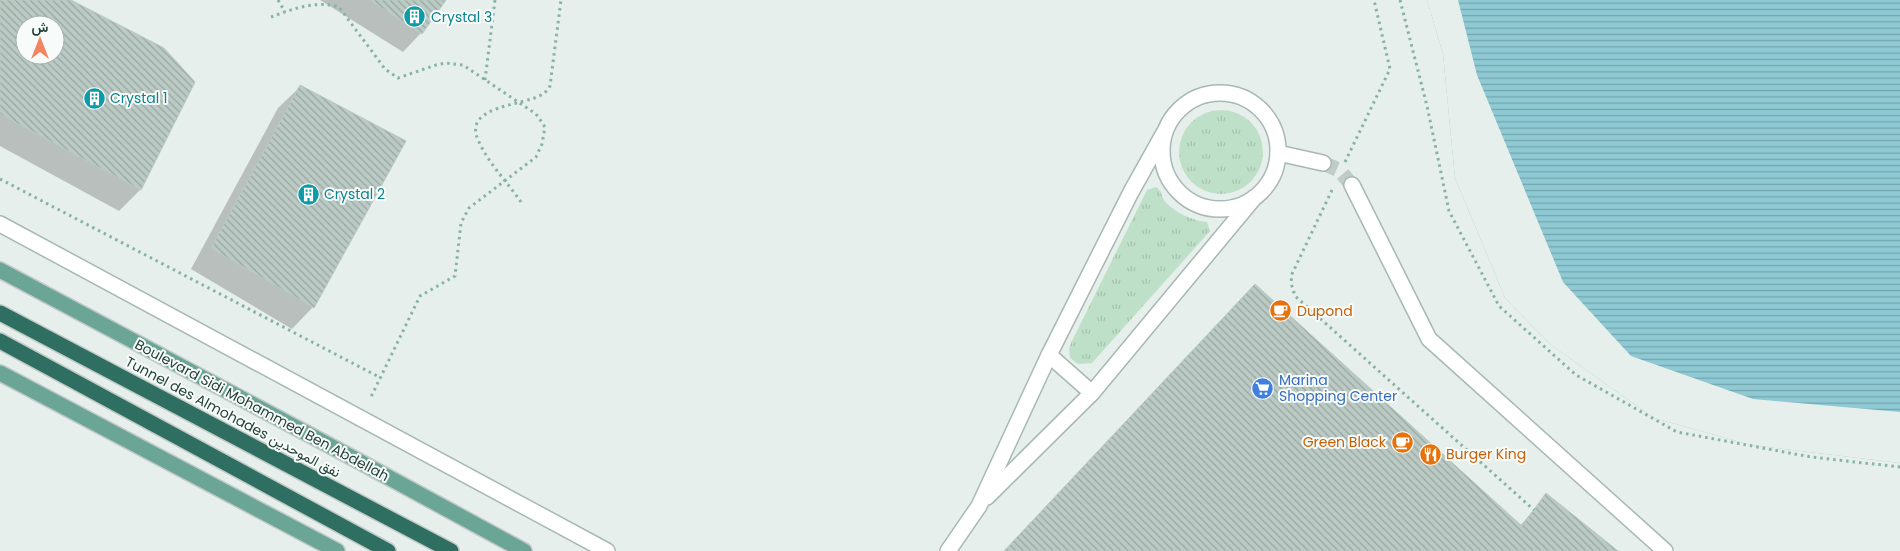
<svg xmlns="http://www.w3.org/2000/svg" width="1900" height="551" viewBox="0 0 1900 551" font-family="Poppins,Vazirmatn,sans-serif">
<defs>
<pattern id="grass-tufts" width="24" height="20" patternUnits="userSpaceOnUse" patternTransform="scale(1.25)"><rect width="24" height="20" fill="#bfe0c8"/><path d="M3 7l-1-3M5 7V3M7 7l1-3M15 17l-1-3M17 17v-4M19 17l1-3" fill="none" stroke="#a4c1ad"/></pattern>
<pattern id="water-rules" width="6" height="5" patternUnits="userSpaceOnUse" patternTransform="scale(1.25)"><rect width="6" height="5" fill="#8ec9d4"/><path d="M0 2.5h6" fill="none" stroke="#74a5ad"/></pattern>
<pattern id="building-back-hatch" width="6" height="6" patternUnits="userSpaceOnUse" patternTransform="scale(1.25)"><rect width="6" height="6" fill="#bbcac4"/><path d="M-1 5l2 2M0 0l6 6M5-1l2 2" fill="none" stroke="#98a6a0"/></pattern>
</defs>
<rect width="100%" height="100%" fill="#e6efeb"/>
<!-- grass -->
<g fill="url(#grass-tufts)">
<circle cx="1221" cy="152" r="42"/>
<path d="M1156 187C1162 191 1161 195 1164 200 1173 212 1193 221 1207 222L1210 231 1092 363 1078 364 1070 358 1069 349 1071 343 1147 190Z"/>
</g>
<!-- water -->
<polygon fill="url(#water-rules)" points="1427,0 1900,0 1900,463 1751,445 1654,418 1551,345 1505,298 1455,178 1443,54"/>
<!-- pier -->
<polygon fill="#e6efeb" points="1427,0 1458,0 1477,75 1563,282 1631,356 1753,399 1900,412 1900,463 1751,445 1654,418 1551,345 1505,298 1455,178 1443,54"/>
<!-- shadow -->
<g fill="#0003" fill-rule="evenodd">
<path d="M0 0H69L140 190 119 211 0 146ZM25 25H55V55H25Z"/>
<polygon points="320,0 444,0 421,33 403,52"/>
<polygon points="300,87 313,307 292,329 191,269 278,108"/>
<polygon points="1547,494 1616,551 1005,551 1520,526"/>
</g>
<!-- building -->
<g fill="url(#building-back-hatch)" stroke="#b8c9c2" fill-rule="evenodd">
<path d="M0 0H71L164 48 195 82 141 190 0 114ZM25 25H55V55H25Z"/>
<polygon points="369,0 446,0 422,34"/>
<polygon points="300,85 406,141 314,308 211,248"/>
<polygon points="1255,284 1522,526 1546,493 1618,551 1004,551"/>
</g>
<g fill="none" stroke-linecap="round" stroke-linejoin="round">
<!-- minor-tunnel -->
<polyline stroke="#bfccc8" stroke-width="15" stroke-dasharray="15 8" stroke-linecap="butt" points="1323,163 1339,170 1352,185"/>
<defs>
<g id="minor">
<circle cx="1220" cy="151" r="58"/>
<polyline points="1278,153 1323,163"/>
<polyline points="1352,185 1429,339 1665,551"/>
<polyline points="0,224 607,551"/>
<polyline points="1049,355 1092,393"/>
<polyline points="987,497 1092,393 1254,198"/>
<polyline points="948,551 979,506 1049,355 1131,192 1164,133"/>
</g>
<g id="major">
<polyline points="0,270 353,458 524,551"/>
<polyline points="0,373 337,551"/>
</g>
<g id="highway">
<polyline points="0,313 451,551"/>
<polyline points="0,341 388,551"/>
</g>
</defs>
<!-- minor casing -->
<use href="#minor" stroke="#a8b8b2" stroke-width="18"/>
<!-- major casing -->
<use href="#major" stroke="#c2cac8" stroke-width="18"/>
<!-- highway casing -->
<use href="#highway" stroke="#c2cac8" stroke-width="18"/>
<!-- path -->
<g stroke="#86b3a5" stroke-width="3" stroke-dasharray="2.5 4" stroke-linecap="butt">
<polyline points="278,0 285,12"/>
<polyline points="1400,0 1427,106 1449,211 1499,306 1576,375 1677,432 1811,457 1900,467"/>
<path d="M271 17C292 9 317 0 339 7L385 69 398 78 436 65 446 63 463 65 536 114 545 127 542 144 536 157 469 208 461 223 455 276 420 296 370 399"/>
<polyline points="485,80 495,0"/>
<polyline points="1345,162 1390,69 1374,0"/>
<polyline points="0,179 381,378"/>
<polyline points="1332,190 1292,274 1291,283 1295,296 1534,510"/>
<path d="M521 202C508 183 489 164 479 142 460 105 525 106 543 94 546 92 548 89 550 86L561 0"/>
</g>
<!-- minor -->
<use href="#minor" stroke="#fff" stroke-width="15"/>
<!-- major -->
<use href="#major" stroke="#6aa596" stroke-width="15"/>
<!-- highway -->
<use href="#highway" stroke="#2f6f62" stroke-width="15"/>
</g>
<!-- icons -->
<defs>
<symbol id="building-disc" viewBox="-11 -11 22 22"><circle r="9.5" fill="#0f9aa8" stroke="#f7fbf9"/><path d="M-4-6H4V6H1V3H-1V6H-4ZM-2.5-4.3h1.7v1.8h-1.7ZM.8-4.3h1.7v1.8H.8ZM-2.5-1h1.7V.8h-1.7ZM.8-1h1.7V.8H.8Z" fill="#fff"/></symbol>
<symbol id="cafe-disc" viewBox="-11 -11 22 22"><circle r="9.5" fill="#e8710a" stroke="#f7fbf9"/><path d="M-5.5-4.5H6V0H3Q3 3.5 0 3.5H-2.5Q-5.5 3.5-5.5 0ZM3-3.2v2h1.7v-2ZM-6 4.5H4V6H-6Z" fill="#fff"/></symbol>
<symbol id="supermarket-disc" viewBox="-11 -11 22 22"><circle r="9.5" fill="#3f7fe0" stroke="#f7fbf9"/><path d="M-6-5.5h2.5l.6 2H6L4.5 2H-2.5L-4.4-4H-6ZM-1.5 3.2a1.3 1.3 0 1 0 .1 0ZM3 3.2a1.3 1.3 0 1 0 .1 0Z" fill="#fff"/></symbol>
<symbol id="restaurant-disc" viewBox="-11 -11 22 22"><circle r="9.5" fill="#e8710a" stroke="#f7fbf9"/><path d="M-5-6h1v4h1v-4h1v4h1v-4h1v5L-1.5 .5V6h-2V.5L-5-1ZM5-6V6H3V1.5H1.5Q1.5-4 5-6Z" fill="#fff"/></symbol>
</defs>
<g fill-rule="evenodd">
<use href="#building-disc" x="402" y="4" width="25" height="25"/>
<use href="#building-disc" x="82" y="86" width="25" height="25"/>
<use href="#building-disc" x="296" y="182" width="25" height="25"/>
<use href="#cafe-disc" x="1268" y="298" width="25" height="25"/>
<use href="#supermarket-disc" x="1250" y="376" width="25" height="25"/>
<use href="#cafe-disc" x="1390" y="430" width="25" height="25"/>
<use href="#restaurant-disc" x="1418" y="442" width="25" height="25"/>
</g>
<g text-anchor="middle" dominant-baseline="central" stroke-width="4" stroke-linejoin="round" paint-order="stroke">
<!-- culture labels -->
<g font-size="14" fill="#0d838f" stroke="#f7fbf9" text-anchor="start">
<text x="431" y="17">Crystal 3</text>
<text x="110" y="98">Crystal 1</text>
<text x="324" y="194">Crystal 2</text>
</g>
<!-- food labels -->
<g font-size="14" fill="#c56008" stroke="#f7fbf9" text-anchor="start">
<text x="1297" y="311">Dupond</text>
<text x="1386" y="442" text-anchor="end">Green Black</text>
<text x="1446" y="454">Burger King</text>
</g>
<!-- shop labels -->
<g font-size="14" fill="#366cbe" stroke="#f7fbf9" text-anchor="start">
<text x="1279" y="380">Marina<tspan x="1279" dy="16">Shopping Center</tspan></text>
</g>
<!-- street labels -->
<g font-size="14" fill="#24423a" stroke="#f7fbf9">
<text transform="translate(262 410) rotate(28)">Boulevard Sidi Mohammed Ben Abdellah</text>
<text transform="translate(233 417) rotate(28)">Tunnel des Almohades نفق الموحدين</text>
</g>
</g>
<!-- north arrow -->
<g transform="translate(40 40)"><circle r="24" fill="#f7fbf9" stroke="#a3b1ad"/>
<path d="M0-4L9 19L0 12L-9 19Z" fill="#f4845f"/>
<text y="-8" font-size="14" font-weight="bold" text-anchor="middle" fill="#24423a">ش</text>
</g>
</svg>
